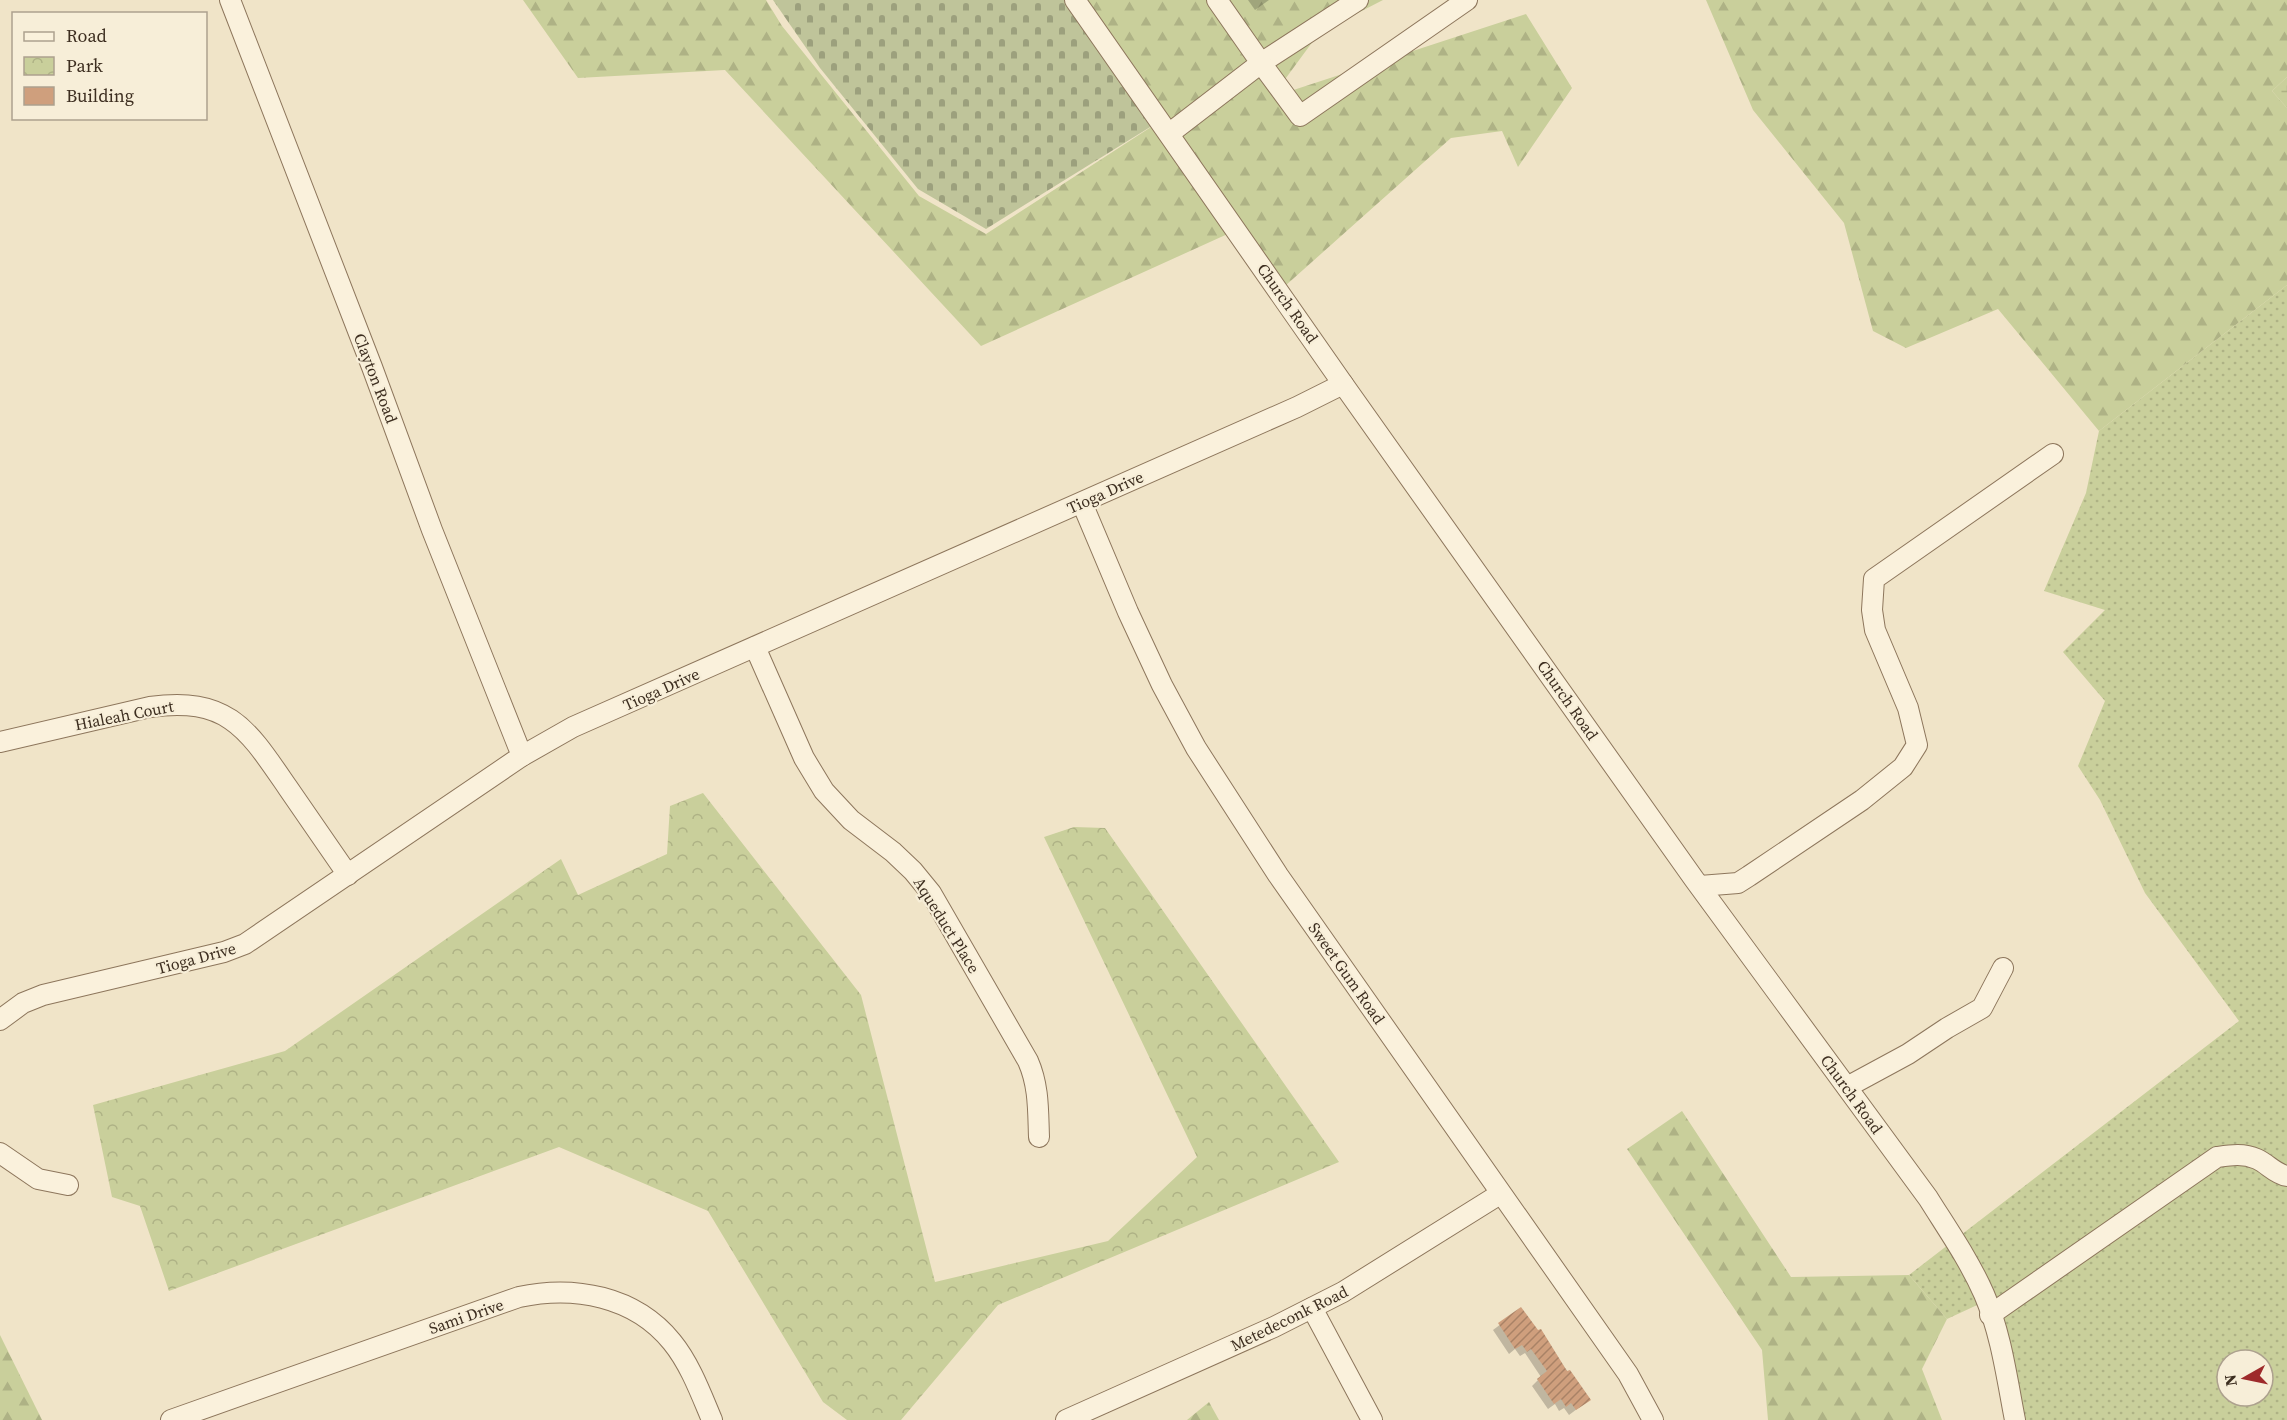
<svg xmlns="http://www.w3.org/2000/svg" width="2287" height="1420" viewBox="0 0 2287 1420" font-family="'Source Serif 4',serif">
<defs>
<pattern id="grass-dots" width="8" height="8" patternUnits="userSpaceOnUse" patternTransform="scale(1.5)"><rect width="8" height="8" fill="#c9cf9b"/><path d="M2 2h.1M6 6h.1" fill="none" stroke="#aeb285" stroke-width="1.8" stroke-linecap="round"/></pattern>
<pattern id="forest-firs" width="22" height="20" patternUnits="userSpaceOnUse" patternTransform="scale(1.5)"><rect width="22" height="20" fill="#c9cf9b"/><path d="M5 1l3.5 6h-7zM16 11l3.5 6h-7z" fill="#aeb285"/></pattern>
<pattern id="wetland-marsh" width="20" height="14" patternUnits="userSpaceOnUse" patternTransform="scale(1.5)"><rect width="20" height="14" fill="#c9cf9b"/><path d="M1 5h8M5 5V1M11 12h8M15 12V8" fill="none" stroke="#aeb285"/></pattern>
<pattern id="cemetery-stones" width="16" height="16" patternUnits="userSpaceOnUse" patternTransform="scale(1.5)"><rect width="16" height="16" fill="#bfc49a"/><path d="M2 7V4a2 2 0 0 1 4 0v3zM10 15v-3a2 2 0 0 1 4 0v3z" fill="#9ca07d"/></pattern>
<pattern id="park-crowns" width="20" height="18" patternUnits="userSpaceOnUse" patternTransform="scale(1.5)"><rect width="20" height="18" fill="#c9cf9b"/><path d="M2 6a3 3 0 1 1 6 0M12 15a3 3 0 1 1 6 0" fill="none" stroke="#aeb285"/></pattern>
<pattern id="building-hatch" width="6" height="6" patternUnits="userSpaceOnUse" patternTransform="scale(1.5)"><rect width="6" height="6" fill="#cf9f7d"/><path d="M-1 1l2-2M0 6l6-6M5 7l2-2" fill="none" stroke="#a98266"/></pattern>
</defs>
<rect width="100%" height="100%" fill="#f0e4c8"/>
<!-- grass -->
<path fill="url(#grass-dots)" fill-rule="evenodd" d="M2287 285V1420H2015L1988 1300 1947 1319 1909 1275 2239 1021 2145 893 2100 800 2078 766 2105 701 2063 652 2105 610 2044 591 2086 493 2099 431ZM2227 1360H2263V1396H2227Z"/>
<!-- forest -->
<g fill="url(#forest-firs)">
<polygon points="523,0 766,0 782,26 919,196 986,234 1168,116 1084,0 1383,0 1319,33 1272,97 1526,14 1572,88 1518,167 1502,131 1451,138 1285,286 1243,227 981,346 725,70 578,78"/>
<polygon points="1706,0 2287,0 2287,77 2272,91 2287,108 2287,285 2099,431 1998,309 1906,348 1873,331 1844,223 1753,110"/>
<polygon points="1682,1111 1791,1277 1909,1275 1947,1319 1922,1369 1942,1420 1768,1420 1762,1350 1627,1149"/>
<polygon points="0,1335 42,1420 0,1420"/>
<polygon points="1209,1402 1219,1420 1187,1420"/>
</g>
<!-- wetland -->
<polygon fill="url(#wetland-marsh)" points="2287,77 2287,108 2272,91"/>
<!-- cemetery -->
<polygon fill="url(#cemetery-stones)" points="773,0 1066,0 1155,124 986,229 918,189 820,68"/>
<!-- park -->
<polygon fill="url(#park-crowns)" points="703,793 861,995 935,1282 1108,1241 1197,1157 1044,837 1074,827 1105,828 1339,1162 998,1305 901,1420 847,1420 823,1402 708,1211 559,1147 169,1291 140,1206 112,1197 93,1105 285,1051 561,859 578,895 667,854 670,806"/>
<!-- shadow -->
<g fill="#0003">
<polygon points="1248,0 1269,0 1255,10"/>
<polygon points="1521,1309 1589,1400 1569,1415 1564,1408 1559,1411 1555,1404 1548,1409 1532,1386 1541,1377 1525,1353 1520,1356 1515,1349 1509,1354 1493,1330"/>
</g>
<!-- building -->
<polygon fill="url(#building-hatch)" points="1521,1307 1538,1330 1541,1329 1567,1371 1570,1370 1591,1400 1576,1410 1571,1403 1566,1407 1561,1399 1554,1404 1537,1379 1547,1371 1531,1349 1527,1352 1522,1345 1515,1349 1498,1323"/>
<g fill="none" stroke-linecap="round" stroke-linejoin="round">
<defs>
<g id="minor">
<polyline points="230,0 372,367 432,530 522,756"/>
<path d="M1075 0 1343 384 1694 879 1928 1198C1948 1230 1969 1260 1984 1294 2001 1333 2007 1379 2015 1420"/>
<polyline points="1358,0 1261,63 1300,116 1467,0"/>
<polyline points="1170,133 1261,63 1217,0"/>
<polyline points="1082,503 1128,612 1162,685 1196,748 1278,875 1628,1374 1653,1420"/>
<path d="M755 647 804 758 824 791 851 820 893 852 913 871 931 893 1028 1061C1039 1086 1038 1110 1039 1137"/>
<path d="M0 742 150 707C229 696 248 730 288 788 308 817 328 846 348 875"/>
<polyline points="1700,886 1738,883 1749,876 1862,800 1903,767 1917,745 1908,708 1875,630 1872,610 1874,579 2053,454"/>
<polyline points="0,1020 23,1003 43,995 224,952 245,944 522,756 573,727 1297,407 1343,384"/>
<polyline points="1847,1087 1908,1054 1947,1028 1982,1008 2003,968"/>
<polyline points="0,1153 38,1179 68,1185"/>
<polyline points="1312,1308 1372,1420"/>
<path d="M1990 1315 2217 1157C2231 1155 2243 1153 2257 1159 2268 1164 2275 1174 2287 1176"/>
<path d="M171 1420 519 1297C574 1285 635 1296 672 1342 690 1364 701 1394 712 1420"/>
<polyline points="1066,1420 1274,1327 1343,1292 1500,1194"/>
</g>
</defs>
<!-- minor casing -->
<use href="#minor" stroke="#8d765c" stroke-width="22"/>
<!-- minor -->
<use href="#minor" stroke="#faf1dc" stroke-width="20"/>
</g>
<g text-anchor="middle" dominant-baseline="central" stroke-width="4.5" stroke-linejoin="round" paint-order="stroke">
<!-- street labels -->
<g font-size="16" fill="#3d2e20" stroke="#f7eed8">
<text transform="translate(1288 303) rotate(55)">Church Road</text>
<text transform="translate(376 378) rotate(69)">Clayton Road</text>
<text transform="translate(1105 492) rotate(-24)">Tioga Drive</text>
<text transform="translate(661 689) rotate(-24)">Tioga Drive</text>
<text transform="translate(1568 700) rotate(55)">Church Road</text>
<text transform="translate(124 715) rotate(-11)">Hialeah Court</text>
<text transform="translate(947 925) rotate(58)">Aqueduct Place</text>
<text transform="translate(196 958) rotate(-15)">Tioga Drive</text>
<text transform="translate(1347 973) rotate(55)">Sweet Gum Road</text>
<text transform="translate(1852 1094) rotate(54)">Church Road</text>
<text transform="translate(466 1316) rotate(-19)">Sami Drive</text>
<text transform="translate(1289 1318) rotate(-26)">Metedeconk Road</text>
</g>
</g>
<!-- legend -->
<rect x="12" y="12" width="195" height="108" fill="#f7eed8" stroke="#ada18e" stroke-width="1.5"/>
<rect x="24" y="32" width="30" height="9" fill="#faf1dc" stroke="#ada18e" stroke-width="1.5"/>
<text x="66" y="42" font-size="18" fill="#3d2e20">Road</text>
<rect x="24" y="57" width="30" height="18" fill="url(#park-crowns)" stroke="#ada18e" stroke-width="1.5"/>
<text x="66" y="72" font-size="18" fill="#3d2e20">Park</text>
<rect x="24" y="87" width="30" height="18" fill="#cf9f7d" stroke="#ada18e" stroke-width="1.5"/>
<text x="66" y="102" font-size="18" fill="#3d2e20">Building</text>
<!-- north arrow -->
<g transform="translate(2245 1378) rotate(261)"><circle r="28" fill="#f7eed8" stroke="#ada18e" stroke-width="1.5"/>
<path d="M0-4.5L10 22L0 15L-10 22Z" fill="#9e2a2b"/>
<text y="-9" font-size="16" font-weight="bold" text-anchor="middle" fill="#3d2e20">N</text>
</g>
</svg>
